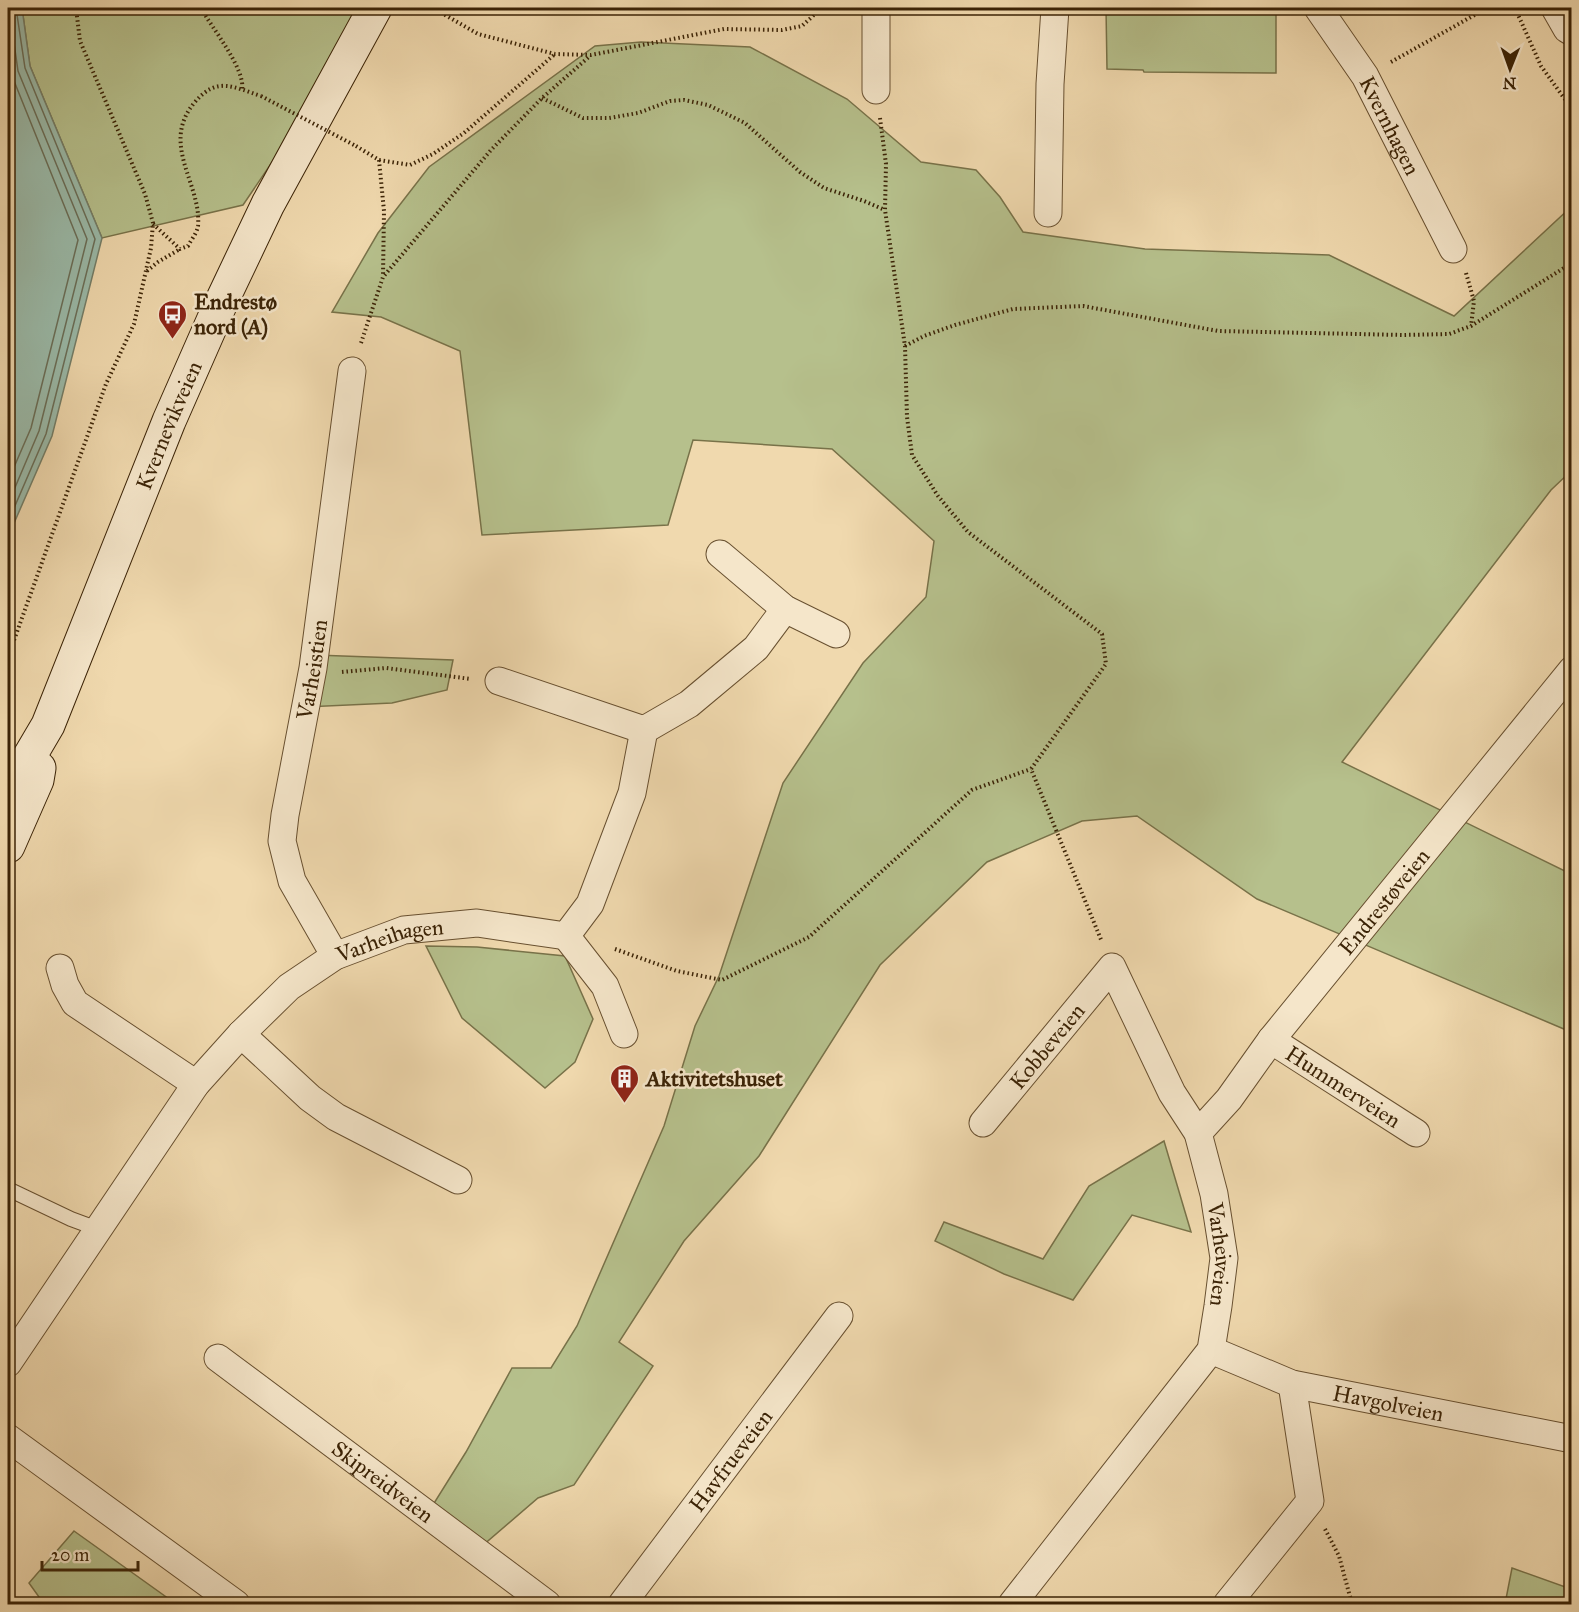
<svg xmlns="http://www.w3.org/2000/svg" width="1579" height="1612" viewBox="0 0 1579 1612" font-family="'IM FELL Great Primer',serif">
<rect width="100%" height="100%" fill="#f0d9ae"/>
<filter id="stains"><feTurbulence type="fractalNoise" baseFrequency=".00333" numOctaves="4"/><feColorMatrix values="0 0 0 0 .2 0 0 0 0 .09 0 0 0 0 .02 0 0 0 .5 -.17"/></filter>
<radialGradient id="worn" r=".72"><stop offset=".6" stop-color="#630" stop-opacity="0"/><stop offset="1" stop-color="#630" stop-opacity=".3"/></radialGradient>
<!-- green -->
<g fill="#b6c08c" stroke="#787249" stroke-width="1.5">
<polygon points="22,8 365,8 302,118 243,205 102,238 30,66"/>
<polygon points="1106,8 1276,8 1276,73 1144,72 1143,70 1107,69"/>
<polygon points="641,42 750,47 847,99 921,162 976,170 1000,197 1023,232 1145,249 1329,255 1454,316 1571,207 1571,471 1551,490 1342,762 1571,874 1571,1032 1257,899 1137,816 1082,821 987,862 880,965 759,1156 684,1241 619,1342 653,1366 574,1485 538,1498 475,1552 426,1516 466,1452 512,1368 551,1368 577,1326 664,1126 695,1026 719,976 783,783 863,663 926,597 934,541 832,449 693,440 668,525 482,535 460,351 381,317 332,312 378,233 429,167 595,46"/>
<polygon points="315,655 453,660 447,690 392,703 305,707"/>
<polygon points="426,946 477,947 565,956 593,1019 575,1062 545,1088 462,1018"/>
<polygon points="1164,1141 1191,1232 1132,1215 1073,1300 1004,1274 935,1241 944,1222 1043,1259 1089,1186"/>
<polygon points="74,1531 176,1604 44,1604 29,1583"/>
<polygon points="1512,1568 1571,1589 1571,1604 1505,1604"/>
</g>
<!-- water -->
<polygon fill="#9abaa9" stroke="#747e68" stroke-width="1.5" points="8,8 22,8 30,66 102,238 52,436 8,537"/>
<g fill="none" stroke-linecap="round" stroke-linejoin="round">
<!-- shore -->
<g stroke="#6a6e58" stroke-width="1.5">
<polyline points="8,66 78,240 31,428 8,481"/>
<polyline points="8,504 39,431 87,239 18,71 9,8"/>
<polyline points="8,522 46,434 95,239 25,68 16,8"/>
</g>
<defs>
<polyline id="lane" points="8,1189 71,1219 98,1229"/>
<g id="street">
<path id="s1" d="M1318 8 1365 76 1453 249"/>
<polyline points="1555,8 1567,29 1572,32"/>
<polyline points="876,90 876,8"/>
<polyline points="1048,213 1050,84 1055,8"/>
<polyline points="720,554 785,609 836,634"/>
<polyline points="499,681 644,730 689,704 756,648 785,609"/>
<polyline points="566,936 605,986 624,1034"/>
<path id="s2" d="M335 956 292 881 282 841 285 815 313 668 352 371"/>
<polyline points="60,968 65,985 75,1003 196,1084"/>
<polyline points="241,1034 310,1098 336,1117 458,1180"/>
<path id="s3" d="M1271 1040 1416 1133"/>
<path id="s4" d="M983 1123 1112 967 1172 1093 1198 1133 1214 1194 1224 1258 1218 1306 1211 1350 1012 1604"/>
<path id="s5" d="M1198 1133 1229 1099 1271 1040 1572 670"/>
<path id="s6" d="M1211 1350 1292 1384 1572 1439"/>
<path id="s7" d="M218 1358 547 1604"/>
<path id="s8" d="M8 1363 196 1084 241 1034 289 987 335 956 404 930 477 923 566 936 590 904 632 793 644 730"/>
<polyline points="8,1438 236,1604"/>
<path id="s9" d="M622 1604 839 1316"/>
<polyline points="1227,1604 1310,1501 1292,1384"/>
</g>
<g id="secondary">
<path id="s10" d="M8 793 48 725 169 421 220 305 268 204 375 8"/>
<polyline points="8,846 37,780 39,768"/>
</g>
</defs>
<!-- lane casing -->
<use href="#lane" stroke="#685030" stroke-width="16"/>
<!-- street casing -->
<use href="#street" stroke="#685030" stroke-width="29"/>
<!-- secondary casing -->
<use href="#secondary" stroke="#3b2306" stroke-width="35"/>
<!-- path -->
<g stroke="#3b2306" stroke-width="4" stroke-dasharray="1.5 3" stroke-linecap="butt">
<path d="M201 8C211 27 246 69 242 90"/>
<polyline points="433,8 478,34 555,54 591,55 724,29 782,30 802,26 815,14 819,8"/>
<polyline points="1515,8 1541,66 1572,109"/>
<polyline points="1391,62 1487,8"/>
<polyline points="542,98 583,118 609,118 638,113 670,101 684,100 708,105 745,123 800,172 824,188 864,201 885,210"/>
<polyline points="880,118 886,164 885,210 905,346 907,417 912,455 938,496 968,532 1102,634 1106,664 1031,769 1102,942"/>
<polyline points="356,146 379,160 410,165 433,154 464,133 555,54"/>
<polyline points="379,160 384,211 383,276"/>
<path d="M153 224 180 249 188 246C191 240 197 233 198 226 202 184 159 144 195 102 217 76 233 87 261 96"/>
<polyline points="147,271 158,262 180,249"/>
<polyline points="1466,273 1474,301 1471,326"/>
<polyline points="361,343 383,277 491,150 542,98 590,56"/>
<polyline points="905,346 924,336 955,325 1013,309 1083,306 1218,331 1403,335 1449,334 1471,326 1572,263"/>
<polyline points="8,657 106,384 134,324 151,248 153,223 145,194 80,41 76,8"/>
<polyline points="342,672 386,668 471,679"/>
<polyline points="615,949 677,971 722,980 809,937 972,790 1031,769"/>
<polyline points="1325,1529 1339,1556 1352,1604"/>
</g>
<!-- lane -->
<use href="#lane" stroke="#f5e6ca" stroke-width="14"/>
<!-- street -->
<use href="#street" stroke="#f5e6ca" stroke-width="27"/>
<!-- secondary -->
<use href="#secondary" stroke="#f5e6ca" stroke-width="33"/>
<!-- path-bridge -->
<polyline stroke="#3b2306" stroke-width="4" stroke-dasharray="1.5 3" stroke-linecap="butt" points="261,96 356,146"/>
</g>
<!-- icons -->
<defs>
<symbol id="bus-pin" viewBox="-11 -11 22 30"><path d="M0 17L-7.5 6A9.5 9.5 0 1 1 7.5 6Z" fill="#8f2418" stroke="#f5e6ca"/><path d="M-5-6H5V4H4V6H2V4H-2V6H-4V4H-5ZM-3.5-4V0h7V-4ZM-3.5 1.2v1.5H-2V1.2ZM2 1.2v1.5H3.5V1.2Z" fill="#fff"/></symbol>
<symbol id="building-pin" viewBox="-11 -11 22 30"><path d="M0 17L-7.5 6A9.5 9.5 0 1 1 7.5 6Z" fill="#8f2418" stroke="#f5e6ca"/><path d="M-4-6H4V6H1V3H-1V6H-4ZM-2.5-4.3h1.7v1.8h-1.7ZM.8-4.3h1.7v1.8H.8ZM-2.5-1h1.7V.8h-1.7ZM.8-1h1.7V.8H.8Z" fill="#fff"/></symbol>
</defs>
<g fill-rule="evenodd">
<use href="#bus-pin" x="156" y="298" width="33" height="45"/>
<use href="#building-pin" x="608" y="1062" width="33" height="45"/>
</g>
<g text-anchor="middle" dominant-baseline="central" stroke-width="5" stroke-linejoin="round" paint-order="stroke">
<!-- street labels -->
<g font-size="22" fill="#3b2306" stroke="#f5e6ca">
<text stroke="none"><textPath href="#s1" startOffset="138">Kvernhagen</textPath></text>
<text stroke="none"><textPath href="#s10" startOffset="402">Kvernevikveien</textPath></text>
<text stroke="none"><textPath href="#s2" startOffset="302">Varheistien</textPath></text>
<text stroke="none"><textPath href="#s5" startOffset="297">Endrestøveien</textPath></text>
<text stroke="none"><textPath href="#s8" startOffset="584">Varheihagen</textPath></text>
<text stroke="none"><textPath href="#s4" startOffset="100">Kobbeveien</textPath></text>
<text stroke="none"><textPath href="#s3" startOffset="86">Hummerveien</textPath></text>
<text stroke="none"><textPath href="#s4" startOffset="514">Varheiveien</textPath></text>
<text stroke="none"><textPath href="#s6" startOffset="186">Havgolveien</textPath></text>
<text stroke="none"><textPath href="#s9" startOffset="180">Havfrueveien</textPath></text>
<text stroke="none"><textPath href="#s7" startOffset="206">Skipreidveien</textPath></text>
</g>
<!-- poi labels -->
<g font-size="22" font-weight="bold" fill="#3b2306" stroke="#f5e6ca" text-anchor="start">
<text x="194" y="301">Endrestø<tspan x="194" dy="25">nord (A)</tspan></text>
<text x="646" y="1078">Aktivitetshuset</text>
</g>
</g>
<!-- margin -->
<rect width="1579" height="1612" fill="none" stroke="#f0d9ae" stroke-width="30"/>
<rect x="9" y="9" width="1561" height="1594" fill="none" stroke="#3b2306" stroke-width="3"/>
<rect x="15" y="15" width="1549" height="1582" fill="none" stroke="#3b2306" stroke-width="1.5"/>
<!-- north arrow -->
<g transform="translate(1510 69) rotate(181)" stroke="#f5e6ca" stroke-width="4.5" paint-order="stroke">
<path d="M0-4.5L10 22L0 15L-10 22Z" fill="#3b2306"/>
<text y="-9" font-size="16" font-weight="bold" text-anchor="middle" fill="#3b2306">N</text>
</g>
<!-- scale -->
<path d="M42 1561v9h96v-9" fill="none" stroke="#3b2306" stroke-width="3"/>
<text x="51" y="1561" font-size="18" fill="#3b2306" stroke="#f5e6ca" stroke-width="4.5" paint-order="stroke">20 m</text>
<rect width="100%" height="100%" filter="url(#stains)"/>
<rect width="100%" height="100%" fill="url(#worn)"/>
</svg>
